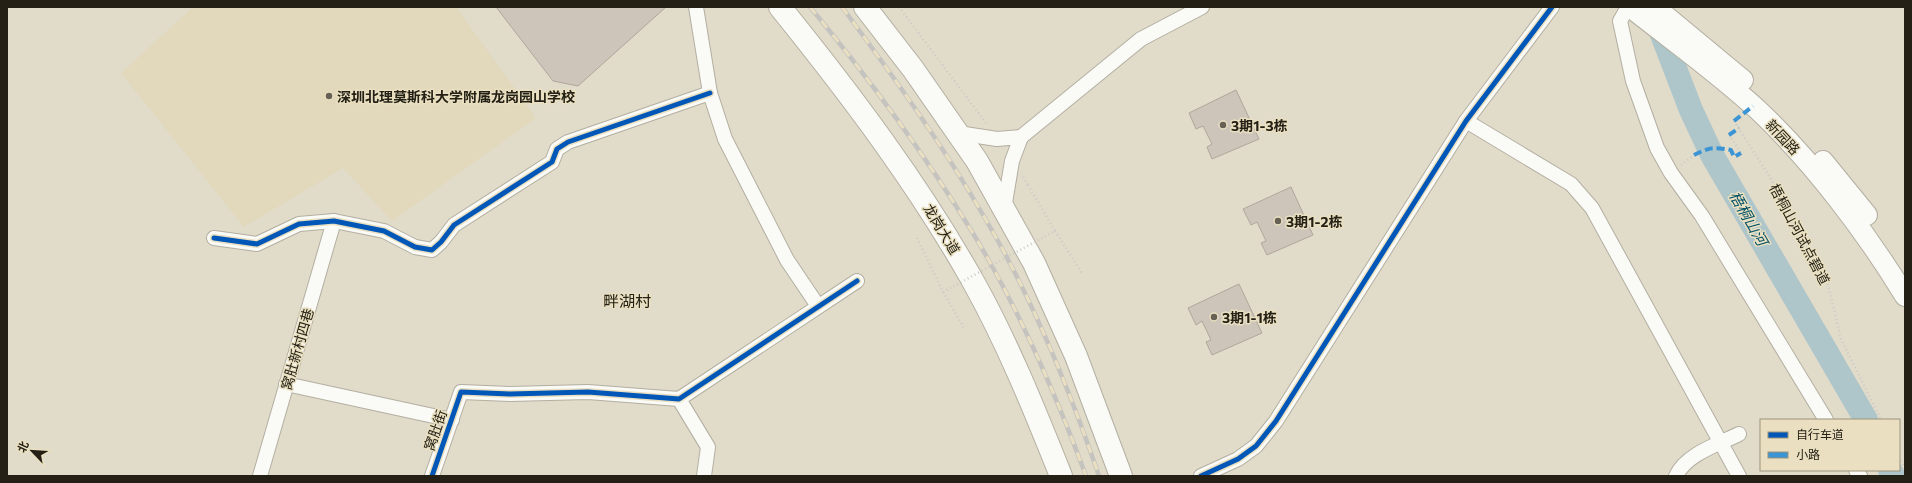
<svg xmlns="http://www.w3.org/2000/svg" width="1912" height="483" viewBox="0 0 1912 483" font-family="Commissioner,'Noto Sans SC',sans-serif">
<rect width="100%" height="100%" fill="#e1dbca"/>
<!-- built -->
<polygon fill="#e2d8bb" points="193,7 456,7 536,118 392,221 343,168 244,227 121,73"/>
<g fill="none" stroke-linecap="round" stroke-linejoin="round">
<!-- river -->
<g stroke="#aec6ca" stroke-width="24">
<polyline points="1656,19 1691,110 1712,155 1866,420"/>
<polyline points="1890,470 1893,476"/>
</g>
</g>
<!-- building -->
<g fill="#cdc4ba" stroke="#afa79c">
<polygon points="496,7 666,7 578,86 553,81"/>
<polygon points="1236,90 1259,139 1212,159 1207,147 1212,144 1203,126 1196,129 1189,113"/>
<polygon points="1291,187 1313,235 1267,255 1261,243 1266,241 1257,222 1251,225 1243,209"/>
<polygon points="1239,284 1262,333 1212,355 1206,342 1211,340 1202,321 1196,325 1188,308"/>
</g>
<g fill="none" stroke-linecap="round" stroke-linejoin="round">
<defs>
<g id="street">
<polyline points="696,7 710,93 725,139 787,260 818,306"/>
<polyline points="1628,7 1620,21 1633,81 1657,148 1671,173 1702,216 1826,420"/>
<polyline points="1466,121 1571,184 1592,208 1739,476"/>
<polyline points="958,133 997,139 1021,137 1012,161 1004,209"/>
<polyline points="1021,137 1141,39 1202,7"/>
<polyline points="214,238 257,244 299,224 334,221 384,231 415,247 432,250 441,242 454,225 552,162 557,149 568,142 710,93"/>
<polyline points="286,384 452,420"/>
<polyline points="679,399 708,447 704,476"/>
<polyline points="1856,470 1860,476"/>
<polyline points="260,476 334,221"/>
<polyline points="432,476 461,392 510,394 588,392 679,399 857,281"/>
<polyline points="1201,476 1238,459 1256,446 1276,421 1466,121 1552,7"/>
<path d="M1676 476C1686 454 1719 444 1739 434"/>
</g>
<g id="secondary">
<path d="M1630 7C1673 41 1718 73 1758 110 1813 162 1866 232 1905 296"/>
<polyline points="1655,7 1743,80"/>
<polyline points="1823,161 1867,215"/>
</g>
<g id="highway">
<path d="M780 7C851 95 919 185 974 283 1008 344 1035 411 1061 476"/>
<polyline points="865,7 913,69 977,161 1034,263 1076,356 1121,476"/>
</g>
</defs>
<!-- street casing -->
<use href="#street" stroke="#b3afa1" stroke-width="16"/>
<!-- secondary casing -->
<use href="#secondary" stroke="#b3afa1" stroke-width="22"/>
<!-- highway casing -->
<use href="#highway" stroke="#b3afa1" stroke-width="24"/>
<!-- path -->
<g stroke="#cccac6" stroke-width="2.5" stroke-dasharray="1 3" stroke-linecap="butt">
<polyline points="899,7 986,123"/>
<polyline points="1734,121 1768,174 1828,285 1841,339 1881,420"/>
<polyline points="1729,135 1741,153"/>
<polyline points="1681,165 1694,155"/>
<polyline points="1023,177 1028,185"/>
<polyline points="1055,231 1082,273"/>
<polyline points="917,238 943,292 964,328"/>
<polyline points="1899,457 1905,469"/>
</g>
<!-- street -->
<use href="#street" stroke="#fafaf7" stroke-width="14"/>
<!-- secondary -->
<use href="#secondary" stroke="#fafaf7" stroke-width="20"/>
<!-- highway -->
<use href="#highway" stroke="#fafaf7" stroke-width="22"/>
<defs>
<g id="rail">
<path d="M810 7C868 77 923 152 971 230 1018 307 1055 392 1086 476"/>
<path d="M842 7C893 76 943 145 986 220 1033 300 1069 388 1099 476"/>
</g>
</defs>
<!-- rail casing -->
<use href="#rail" stroke="#c5c3bf" stroke-width="4.5"/>
<!-- rail -->
<use href="#rail" stroke="#eae0c1" stroke-width="3" stroke-dasharray="9" stroke-linecap="butt"/>
<!-- path-bridge -->
<polyline stroke="#cccac6" stroke-width="2.5" stroke-dasharray="1 3" stroke-linecap="butt" points="943,292 1055,231 1028,185"/>
<!-- quiet -->
<g stroke="#3b94d3" stroke-width="4" stroke-dasharray="8 4" stroke-linecap="butt">
<polyline points="1734,121 1753,106"/>
<polyline points="1729,135 1739,128"/>
<path d="M1694 155C1710 147 1713 147 1731 150L1734 157 1741 153"/>
</g>
<defs>
<g id="cycleway">
<polyline points="214,238 257,244 299,224 334,221 384,231 415,247 432,250 441,242 454,225 552,162 557,149 568,142 710,93"/>
<polyline points="432,476 461,392 510,394 588,392 679,399 857,281"/>
<polyline points="1201,476 1238,459 1256,446 1276,421 1466,121 1552,7"/>
</g>
</defs>
<!-- cycleway casing -->
<use href="#cycleway" stroke="#eae0c1" stroke-width="8"/>
<!-- cycleway -->
<use href="#cycleway" stroke="#0057b8" stroke-width="5"/>
</g>
<!-- markers -->
<g fill="#666154" stroke="#eae0c1" stroke-width="1.5">
<circle cx="329" cy="96" r="4"/>
<circle cx="1223" cy="125" r="4"/>
<circle cx="1278" cy="221" r="4"/>
<circle cx="1214" cy="317" r="4"/>
</g>
<g text-anchor="middle" dominant-baseline="central" stroke-width="3" stroke-linejoin="round" paint-order="stroke">
<!-- poi labels -->
<g font-size="14" font-weight="bold" fill="#242015" stroke="#eae0c1" text-anchor="start">
<text x="337" y="96">深圳北理莫斯科大学附属龙岗园山学校</text>
<text x="1231" y="125">3期1-3栋</text>
<text x="1286" y="221">3期1-2栋</text>
<text x="1222" y="317">3期1-1栋</text>
</g>
<!-- street labels -->
<g font-size="14" fill="#242015" stroke="#eae0c1">
<text transform="translate(1783 137) rotate(47)">新园路</text>
<text transform="translate(942 229) rotate(59)">龙岗大道</text>
<text transform="translate(1800 234) rotate(62)">梧桐山河试点碧道</text>
<text transform="translate(297 349) rotate(-74)">窝肚新村四巷</text>
<text transform="translate(435 430) rotate(-71)">窝肚街</text>
</g>
<!-- water labels -->
<g font-size="15" font-style="italic" fill="#035266" stroke="#eae0c1">
<text transform="translate(1749 218) rotate(60)">梧桐山河</text>
</g>
<!-- quarter labels -->
<g font-size="16" fill="#242015" stroke="#eae0c1">
<text x="627" y="300">畔湖村</text>
</g>
</g>
<!-- border -->
<rect width="1912" height="483" fill="none" stroke="#242015" stroke-width="16"/>
<!-- legend -->
<rect x="1760" y="419" width="140" height="52" fill="#eae0c1" stroke="#9b937c"/>
<rect x="1768" y="432" width="20" height="6" fill="#0057b8" stroke="#9b937c"/>
<text x="1796" y="439" font-size="12" fill="#242015">自行车道</text>
<rect x="1768" y="452" width="20" height="6" fill="#3b94d3" stroke="#9b937c"/>
<text x="1796" y="459" font-size="12" fill="#242015">小路</text>
<!-- north arrow -->
<g transform="translate(32 451) rotate(295)" stroke="#eae0c1" stroke-width="3" paint-order="stroke">
<path d="M0-3L7 15L0 10L-7 15Z" fill="#242015"/>
<text y="-6" font-size="11" font-weight="bold" text-anchor="middle" fill="#242015">北</text>
</g>
</svg>
